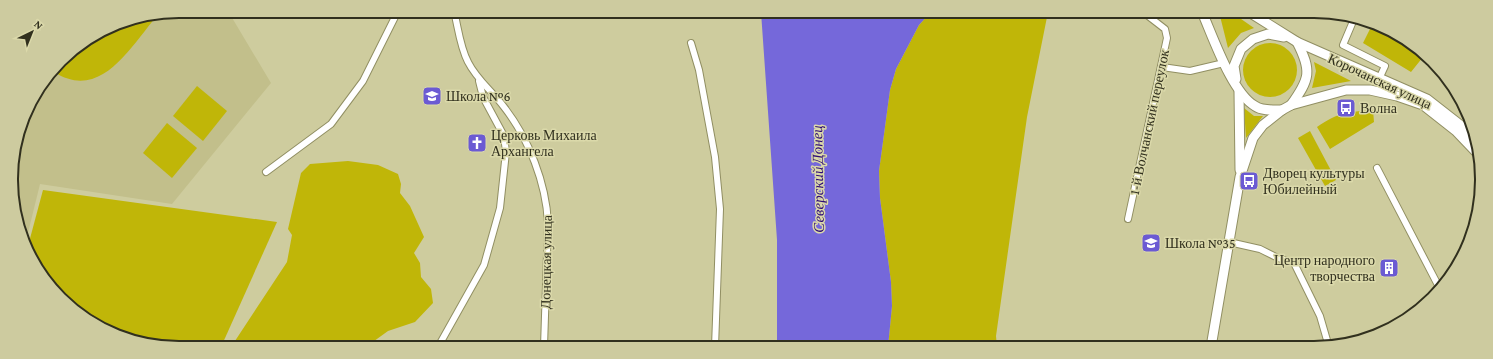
<svg xmlns="http://www.w3.org/2000/svg" width="1493" height="359" viewBox="0 0 1493 359" font-family="'Crimson Pro',serif">
<rect width="100%" height="100%" fill="#cecc9e"/>
<!-- built -->
<polygon fill="#c2bf8b" points="180,11 228,11 271,83 172,204 40,184 26,241 17,223 11,168 28,105 68,53 115,24"/>
<!-- green -->
<g fill="#c0b608">
<polygon points="931,12 1048,12 1027,117 996,336 997,347 888,347 892,306 891,282 880,198 879,171 890,90 896,69 919,25"/>
<polygon points="1219,12 1231,12 1254,28 1241,33 1228,48"/>
<path d="M157 16C130 47 101 102 54 72L68 53 115 24Z"/>
<polygon points="1372,25 1398,34 1425,57 1423,57 1411,72 1363,43"/>
<circle cx="1270" cy="70" r="27"/>
<polygon points="1314,62 1351,81 1312,88 1316,71"/>
<polygon points="197,86 227,111 203,141 173,116"/>
<polygon points="1244,108 1254,116 1263,116 1246,138"/>
<path d="M1373 110 1374 122 1330 149 1317 127C1339 112 1347 112 1373 110Z"/>
<polygon points="167,123 197,148 172,178 143,153"/>
<polygon points="1310,131 1336,180 1325,186 1298,138"/>
<polygon points="348,161 378,165 398,174 401,184 400,193 410,206 424,237 414,253 420,263 421,277 431,289 433,303 415,322 388,331 370,344 370,347 231,347 287,262 292,235 288,229 301,173 310,164"/>
<polygon points="43,190 277,222 221,347 157,347 95,325 46,282 28,246"/>
</g>
<!-- water -->
<polygon fill="#7568da" points="761,12 931,12 919,25 896,69 890,90 879,171 880,198 891,282 892,306 888,347 777,347 777,240"/>
<g fill="none" stroke-linecap="round" stroke-linejoin="round">
<defs>
<g id="minor">
<path d="M454 11C458 27 460 47 468 62 477 80 492 91 504 107 529 139 546 183 548 223L544 347"/>
<polyline points="1354,19 1343,45 1385,66 1379,79"/>
<polyline points="691,43 699,70 715,157 720,209 715,347"/>
<polyline points="1162,67 1190,71 1224,63"/>
<polyline points="1377,168 1440,289"/>
<polyline points="266,172 331,124 363,81 398,11"/>
<polyline points="1128,219 1167,38 1165,29 1143,12"/>
<polyline points="1229,242 1260,249 1278,258 1294,263 1320,316 1329,347"/>
<polyline points="438,347 484,265 500,208 506,152 504,136 483,97 479,81"/>
</g>
<g id="primary">
<path d="M1202 12C1213 37 1232 93 1255 106 1262 111 1274 110 1282 110"/>
<polyline points="1249,12 1297,42 1427,99 1459,124 1477,141"/>
<polyline points="1236,79 1234,66 1241,49 1253,39 1268,34 1284,37"/>
<polyline points="1239,92 1240,170"/>
<path d="M1291 105C1310 79 1312 71 1297 42"/>
<polyline points="1211,347 1240,177 1253,138 1263,125 1282,110 1291,105 1346,90 1370,90 1397,96 1423,105 1456,131 1477,153"/>
</g>
</defs>
<!-- minor casing -->
<use href="#minor" stroke="#918f63" stroke-width="8"/>
<!-- primary casing -->
<use href="#primary" stroke="#918f63" stroke-width="11"/>
<!-- minor -->
<use href="#minor" stroke="#fff" stroke-width="6"/>
<!-- primary -->
<use href="#primary" stroke="#fff" stroke-width="9"/>
</g>
<!-- icons -->
<defs>
<symbol id="school-square" viewBox="-11 -11 22 22"><rect x="-9" y="-9" width="18" height="18" rx="4" fill="#6b5ad3" stroke="#dbd9aa"/><path d="M0-5L7-2L0 1L-7-2ZM-4 1L0 2.5L4 1V4Q0 6-4 4Z" fill="#fff"/></symbol>
<symbol id="bus-square" viewBox="-11 -11 22 22"><rect x="-9" y="-9" width="18" height="18" rx="4" fill="#6b5ad3" stroke="#dbd9aa"/><path d="M-5-6H5V4H4V6H2V4H-2V6H-4V4H-5ZM-3.5-4V0h7V-4ZM-3.5 1.2v1.5H-2V1.2ZM2 1.2v1.5H3.5V1.2Z" fill="#fff"/></symbol>
<symbol id="church-square" viewBox="-11 -11 22 22"><rect x="-9" y="-9" width="18" height="18" rx="4" fill="#6b5ad3" stroke="#dbd9aa"/><path d="M-1.2-6h2.4v3.5h3.3v2.4h-3.3V6h-2.4V-.1h-3.3v-2.4h3.3Z" fill="#fff"/></symbol>
<symbol id="building-square" viewBox="-11 -11 22 22"><rect x="-9" y="-9" width="18" height="18" rx="4" fill="#6b5ad3" stroke="#dbd9aa"/><path d="M-4-6H4V6H1V3H-1V6H-4ZM-2.5-4.3h1.7v1.8h-1.7ZM.8-4.3h1.7v1.8H.8ZM-2.5-1h1.7V.8h-1.7ZM.8-1h1.7V.8H.8Z" fill="#fff"/></symbol>
</defs>
<g fill-rule="evenodd">
<use href="#school-square" x="421" y="85" width="22" height="22"/>
<use href="#bus-square" x="1335" y="97" width="22" height="22"/>
<use href="#church-square" x="466" y="132" width="22" height="22"/>
<use href="#bus-square" x="1238" y="170" width="22" height="22"/>
<use href="#school-square" x="1140" y="232" width="22" height="22"/>
<use href="#building-square" x="1378" y="257" width="22" height="22"/>
</g>
<g text-anchor="middle" dominant-baseline="central" stroke-width="3" stroke-linejoin="round" paint-order="stroke">
<!-- street labels -->
<g font-size="14" fill="#31301e" stroke="#dbd9aa">
<text transform="translate(1380 81) rotate(25)">Корочанская улица</text>
<text transform="translate(1149 122) rotate(-78)">1-й Волчанский переулок</text>
<text transform="translate(546 262) rotate(-89)">Донецкая улица</text>
</g>
<!-- poi labels -->
<g font-size="14" fill="#31301e" stroke="#dbd9aa" text-anchor="start">
<text x="446" y="96">Школа №6</text>
<text x="1360" y="108">Волна</text>
<text x="491" y="135">Церковь Михаила<tspan x="491" dy="16">Архангела</tspan></text>
<text x="1263" y="173">Дворец культуры<tspan x="1263" dy="16">Юбилейный</tspan></text>
<text x="1165" y="243">Школа №35</text>
<text x="1375" y="260" text-anchor="end">Центр народного<tspan x="1375" dy="16">творчества</tspan></text>
</g>
<!-- water labels -->
<g font-size="15" font-style="italic" fill="#2c0a75" stroke="#dbd9aa">
<text transform="translate(818 179) rotate(-91)">Северский Донец</text>
</g>
</g>
<!-- crop -->
<path d="M0 0H1493V359H0ZM179 18H1314A161 161 0 0 1 1475 179V180A161 161 0 0 1 1314 341H179A161 161 0 0 1 18 180V179A161 161 0 0 1 179 18Z" fill="#cdcb9f" fill-rule="evenodd"/>
<path fill="none" stroke="#31301e" stroke-width="2" d="M179 18H1314A161 161 0 0 1 1475 179V180A161 161 0 0 1 1314 341H179A161 161 0 0 1 18 180V179A161 161 0 0 1 179 18Z"/>
<!-- north arrow -->
<g transform="translate(32 32) rotate(43)" stroke="#dbd9aa" stroke-width="3" paint-order="stroke">
<path d="M0-3L7 15L0 10L-7 15Z" fill="#31301e"/>
<text y="-6" font-size="11" font-weight="bold" text-anchor="middle" fill="#31301e">N</text>
</g>
</svg>
